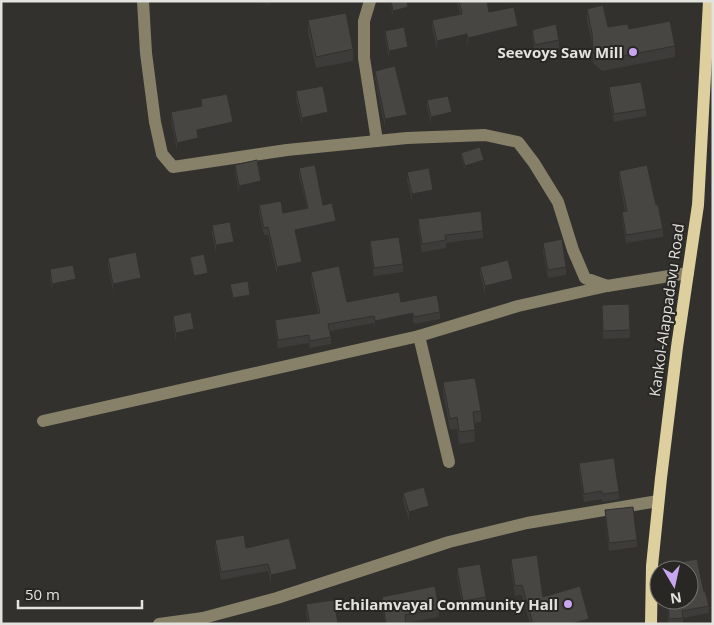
<svg xmlns="http://www.w3.org/2000/svg" width="714" height="625" viewBox="0 0 714 625" font-family="'Open Sans',sans-serif">
<rect width="100%" height="100%" fill="#32312d"/>
<g fill="none" stroke-linecap="round" stroke-linejoin="round">
<!-- minor -->
<g stroke="#878169" stroke-width="12">
<polyline points="143,1 146,53 155,122 162,154 173,167 287,150 407,138 485,135 518,142 534,163 558,202 573,250 585,278 607,286 688,273"/>
<polyline points="370,1 364,21 364,58 377,141"/>
<polyline points="419,336 449,462"/>
<polyline points="43,421 419,336 518,306 607,286"/>
<polyline points="159,624 203,618 277,598 449,542 527,523 658,501"/>
</g>
<!-- major -->
<polyline stroke="#ddd09e" stroke-width="12" points="651,624 652,566 661,478 677,347 698,205 709,1"/>
</g>
<!-- wall -->
<g fill="#3d3c3a">
<polygon points="248,1 270,1 270,4"/>
<polygon points="390,1 407,1 408,15 393,18"/>
<polygon points="457,1 487,1 489,12 518,34 468,46 467,42 437,49 432,28 432,20 460,14"/>
<polygon points="587,9 608,27 629,29 675,46 675,57 602,71 593,63 592,44 587,20"/>
<polygon points="308,20 353,49 353,61 316,68 308,32"/>
<polygon points="532,30 559,40 559,48 535,53 532,37"/>
<polygon points="385,31 408,55 389,59 385,38"/>
<polygon points="375,71 407,122 385,127 375,78"/>
<polygon points="609,87 646,109 646,116 614,122 609,95"/>
<polygon points="296,91 328,120 302,125 296,99"/>
<polygon points="201,99 233,130 198,138 198,146 177,150 171,120 171,112 201,106"/>
<polygon points="427,100 452,120 431,124 427,108"/>
<polygon points="461,153 484,164 465,170 461,157"/>
<polygon points="235,165 261,189 239,194 235,172"/>
<polygon points="299,168 323,205 336,229 296,237 302,270 277,275 268,235 264,235 259,213 259,205 283,213 307,208 299,176"/>
<polygon points="619,171 656,205 663,229 663,237 626,243 622,219 622,212 625,211 619,179"/>
<polygon points="407,172 433,198 412,202 407,180"/>
<polygon points="418,219 483,231 483,238 446,243 446,248 422,252 418,227"/>
<polygon points="212,225 234,249 216,253 212,233"/>
<polygon points="370,241 403,264 403,272 374,276 370,249"/>
<polygon points="543,243 566,267 566,275 548,278 543,251"/>
<polygon points="190,257 208,277 194,280 190,261"/>
<polygon points="108,258 141,286 113,291 108,266"/>
<polygon points="480,267 513,286 485,294 480,274"/>
<polygon points="50,269 76,287 52,291 50,277"/>
<polygon points="311,272 347,302 401,302 440,312 440,319 414,324 413,321 375,328 374,323 330,331 331,337 331,344 310,348 309,343 278,348 275,328 275,320 318,313 311,280"/>
<polygon points="602,305 630,330 630,338 603,339"/>
<polygon points="173,316 194,337 176,341 173,324"/>
<polygon points="443,382 481,411 481,422 474,423 475,442 459,444 457,429 450,430 443,393"/>
<polygon points="579,463 619,492 619,499 602,502 602,499 584,502 579,471"/>
<polygon points="403,493 429,513 409,520 403,501"/>
<polygon points="605,510 637,540 637,547 609,551 605,518"/>
<polygon points="215,540 246,548 297,577 271,583 268,571 221,580 215,548"/>
<polygon points="511,559 543,597 589,624 530,624 522,595 515,596 511,569"/>
<polygon points="697,559 704,592 705,591 709,606 709,613 683,618 683,624 668,624 667,600 689,600 689,570 681,570 681,562"/>
<polygon points="457,568 486,597 486,605 463,609 457,576"/>
<polygon points="382,597 439,609 439,617 406,623 406,624 385,624 382,605"/>
<polygon points="306,604 338,624 308,624 306,612"/>
</g>
<!-- shaded-wall -->
<g fill="#32312f">
<polygon points="408,7 408,15 393,18 393,11"/>
<polygon points="518,26 518,34 468,46 468,38"/>
<polygon points="467,34 467,42 437,49 437,41"/>
<polygon points="408,47 408,55 389,59 389,51"/>
<polygon points="328,112 328,120 302,125 302,118"/>
<polygon points="452,112 452,120 431,124 431,117"/>
<polygon points="407,115 407,122 385,127 385,119"/>
<polygon points="233,122 233,130 197,138 197,130"/>
<polygon points="198,138 198,146 177,150 177,143"/>
<polygon points="484,160 484,164 465,170 465,166"/>
<polygon points="261,181 261,189 239,194 239,186"/>
<polygon points="433,190 433,198 412,202 412,194"/>
<polygon points="336,221 336,229 295,238 295,230"/>
<polygon points="234,242 234,249 216,253 216,245"/>
<polygon points="302,262 302,270 277,275 277,267"/>
<polygon points="208,273 208,277 194,280 194,276"/>
<polygon points="141,278 141,286 113,291 113,284"/>
<polygon points="76,279 76,287 52,291 52,284"/>
<polygon points="513,279 513,286 485,294 485,286"/>
<polygon points="250,295 250,299 233,302 233,298"/>
<polygon points="413,313 413,321 375,328 375,321"/>
<polygon points="194,329 194,337 176,341 176,333"/>
<polygon points="429,506 429,513 409,520 409,512"/>
<polygon points="297,569 297,577 271,583 271,575"/>
<polygon points="589,619 589,624 571,624"/>
</g>
<!-- building -->
<g fill="#474643" stroke="#32312f">
<polygon points="391,1 407,1 408,7 393,11"/>
<polygon points="459,1 487,1 489,12 514,7 518,26 468,38 467,34 437,41 432,20 462,14"/>
<polygon points="603,5 608,27 628,24 629,29 670,21 675,46 602,60 593,52 592,33 587,9"/>
<polygon points="346,13 353,49 316,57 308,20"/>
<polygon points="556,24 559,40 535,45 532,30"/>
<polygon points="404,27 408,47 389,51 385,31"/>
<polygon points="395,66 407,115 385,119 375,71"/>
<polygon points="641,82 646,109 614,114 609,87"/>
<polygon points="323,86 328,112 302,118 296,91"/>
<polygon points="227,94 233,122 197,130 198,138 177,143 171,112 202,106 201,99"/>
<polygon points="448,96 452,112 431,117 427,100"/>
<polygon points="480,147 484,160 465,166 461,153"/>
<polygon points="257,160 261,181 239,186 235,165"/>
<polygon points="315,165 323,205 332,203 336,221 295,230 302,262 277,267 268,227 264,228 259,205 281,201 283,213 308,208 299,168"/>
<polygon points="647,165 656,205 658,205 663,229 626,235 622,212 627,211 619,171"/>
<polygon points="429,168 433,190 412,194 407,172"/>
<polygon points="481,211 483,231 445,235 446,240 422,244 418,219"/>
<polygon points="230,222 234,242 216,245 212,225"/>
<polygon points="399,237 403,264 374,268 370,241"/>
<polygon points="562,239 566,267 548,270 543,243"/>
<polygon points="136,252 141,278 113,284 108,258"/>
<polygon points="204,254 208,273 194,276 190,257"/>
<polygon points="508,260 513,279 485,286 480,267"/>
<polygon points="73,265 76,279 52,284 50,269"/>
<polygon points="339,266 347,302 399,292 401,302 437,295 440,312 414,317 413,313 375,321 374,316 328,324 331,337 310,341 309,335 278,340 275,320 320,313 311,272"/>
<polygon points="248,281 250,295 233,298 230,284"/>
<polygon points="629,304 630,330 603,331 602,305"/>
<polygon points="191,312 194,329 176,333 173,316"/>
<polygon points="475,378 481,411 473,412 475,430 459,432 457,417 450,419 443,382"/>
<polygon points="614,458 619,492 602,494 602,491 584,494 579,463"/>
<polygon points="424,487 429,506 409,512 403,493"/>
<polygon points="633,507 637,540 609,543 605,510"/>
<polygon points="244,535 246,548 289,538 297,569 271,575 268,564 221,572 215,540"/>
<polygon points="537,555 543,597 580,586 589,619 571,624 533,624 522,585 515,586 511,559"/>
<polygon points="697,559 704,592 705,591 709,606 682,611 683,618 669,619 668,600 689,600 689,570 682,570 681,562"/>
<polygon points="480,564 486,597 463,601 457,568"/>
<polygon points="435,586 439,609 405,615 406,624 386,624 382,597"/>
<polygon points="334,600 338,624 310,624 306,604"/>
</g>
<!-- markers -->
<g fill="#c7a6ef" stroke="#282724" stroke-width="2">
<circle cx="633" cy="52" r="5"/>
<circle cx="568" cy="604" r="5"/>
</g>
<g text-anchor="middle" dominant-baseline="central" stroke-width="4" stroke-linejoin="round" paint-order="stroke">
<!-- poi labels -->
<g font-size="15" font-weight="bold" fill="#e2e2df" stroke="#282724" text-anchor="end">
<text x="623" y="52">Seevoys Saw Mill</text>
<text x="558" y="604">Echilamvayal Community Hall</text>
</g>
<!-- street labels -->
<g font-size="15" fill="#e2e2df" stroke="#282724">
<text transform="translate(666 310) rotate(-82)">Kankol-Alappadavu Road</text>
</g>
</g>
<!-- border -->
<rect width="714" height="625" fill="none" stroke="#e2e2df" stroke-width="5"/>
<!-- north arrow -->
<g transform="translate(674 585) rotate(171)"><circle r="24" fill="#282724" stroke="#72726f"/>
<path d="M0-4L9 19L0 12L-9 19Z" fill="#c7a6ef"/>
<text y="-8" font-size="14" font-weight="bold" text-anchor="middle" fill="#e2e2df">N</text>
</g>
<!-- scale -->
<path d="M18 600v8h124v-8" fill="none" stroke="#e2e2df" stroke-width="2.5"/>
<text x="25" y="600" font-size="15" fill="#e2e2df" stroke="#282724" stroke-width="4" paint-order="stroke">50 m</text>
</svg>
